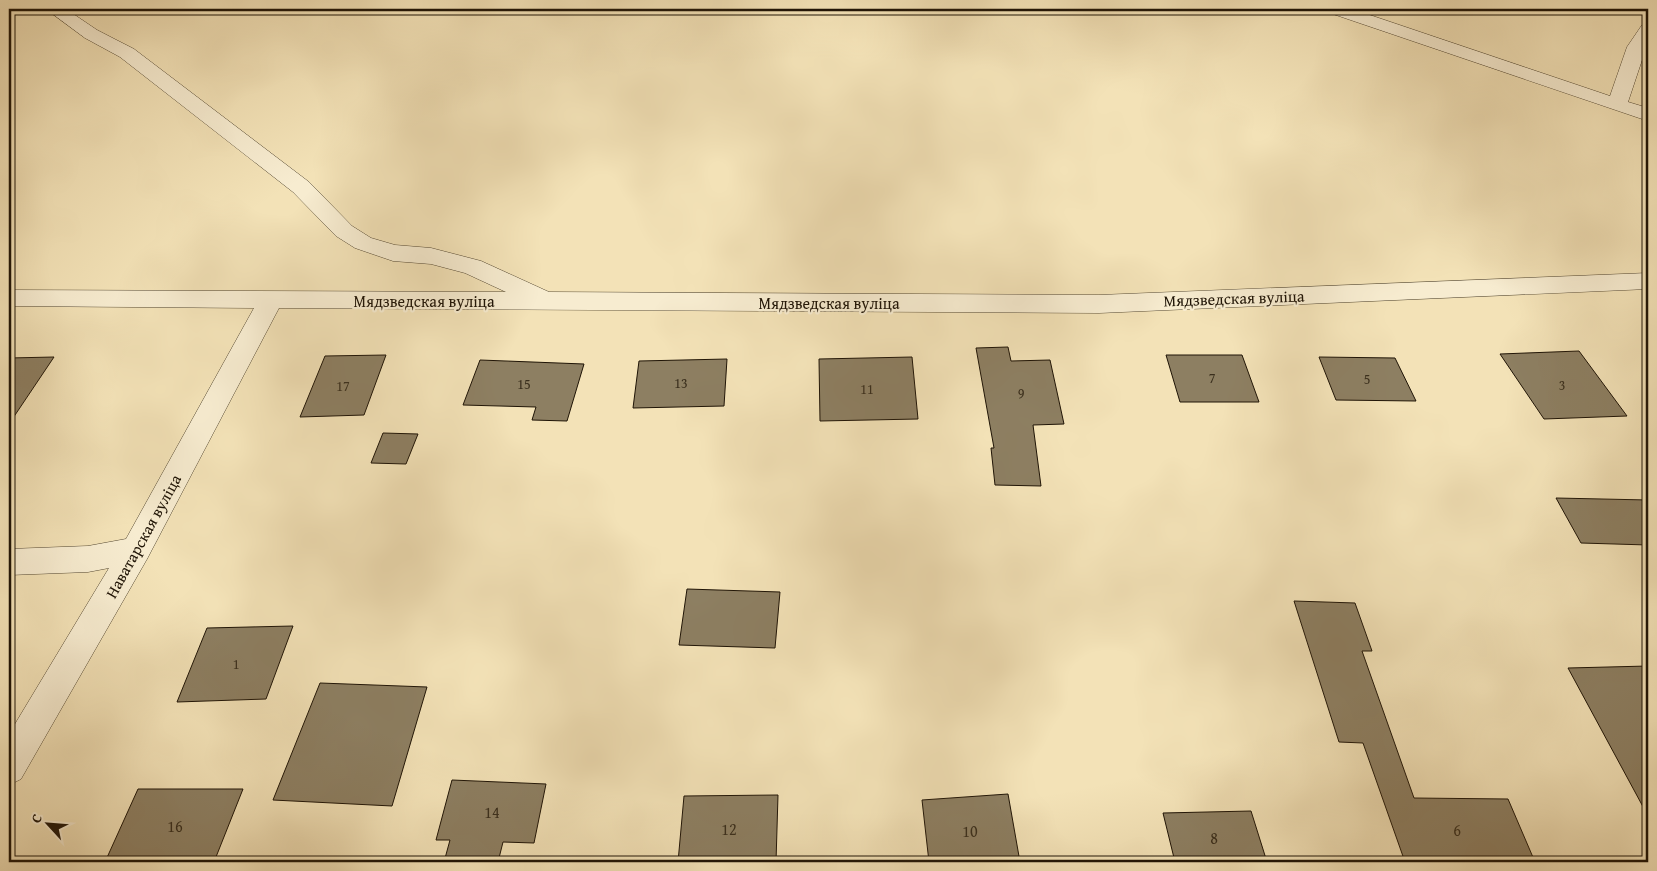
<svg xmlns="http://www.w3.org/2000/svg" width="1657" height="871" viewBox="0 0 1657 871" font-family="'Gentium Book Plus',serif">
<rect width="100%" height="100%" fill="#f3e2b7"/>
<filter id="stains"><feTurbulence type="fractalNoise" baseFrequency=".004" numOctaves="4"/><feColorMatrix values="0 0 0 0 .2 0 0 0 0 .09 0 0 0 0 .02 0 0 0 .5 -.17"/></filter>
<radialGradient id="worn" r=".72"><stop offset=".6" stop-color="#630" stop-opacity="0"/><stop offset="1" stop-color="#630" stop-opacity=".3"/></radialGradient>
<!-- building -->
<g fill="#8d7f62" stroke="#1f1406">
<polygon points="1008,347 1011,361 1050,360 1064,424 1033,425 1041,486 995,485 991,448 994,448 976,348"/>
<polygon points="1579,351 1627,416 1544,419 1500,354"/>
<polygon points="386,355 364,415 300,417 325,356"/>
<polygon points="1166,355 1242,355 1259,402 1180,402"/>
<polygon points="54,357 9,424 9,358"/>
<polygon points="912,357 918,419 820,421 819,359"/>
<polygon points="1319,357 1395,358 1416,401 1336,400"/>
<polygon points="727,359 724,406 633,408 639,361"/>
<polygon points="480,360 584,364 567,421 532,420 536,407 463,405"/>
<polygon points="383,433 418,434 406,464 371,463"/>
<polygon points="1556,498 1648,500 1648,545 1581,543"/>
<polygon points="687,589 780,592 775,648 679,645"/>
<polygon points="1294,601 1355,603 1372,651 1362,651 1414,798 1508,799 1535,862 1405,862 1363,743 1339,742"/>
<polygon points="293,626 266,699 177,702 207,628"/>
<polygon points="1648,666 1648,816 1568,668"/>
<polygon points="320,683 427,687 392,806 273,800"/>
<polygon points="452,780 546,784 534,843 503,842 498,862 444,862 450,840 436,840"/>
<polygon points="138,789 243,789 214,862 105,862"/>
<polygon points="1008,794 1020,862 929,862 922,800"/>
<polygon points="778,795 776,862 678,862 684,796"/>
<polygon points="1251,811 1267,862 1175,862 1163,813"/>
</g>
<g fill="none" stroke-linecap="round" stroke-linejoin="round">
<defs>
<g id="minor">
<polygon points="46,9 66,9 97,30 134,49 309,182 352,226 371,238 395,245 431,248 481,261 549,292 1099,295 1648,273 1648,289 1099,313 279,308 147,559 21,779 9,785 9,734 109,568 88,572 9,575 9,549 88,546 126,539 254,308 9,306 9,290 506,292 465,273 431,264 393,261 355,248 336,236 293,192 120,57 85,38"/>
<polygon points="1327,9 1352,9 1610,96 1627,47 1642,25 1648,24 1648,42 1628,102 1648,108 1648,121 1330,13"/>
</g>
</defs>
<!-- minor casing -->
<use href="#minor" stroke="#544832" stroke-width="1"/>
<!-- minor -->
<use href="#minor" fill="#f7ecd0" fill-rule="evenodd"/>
</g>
<g text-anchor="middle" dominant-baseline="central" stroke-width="4.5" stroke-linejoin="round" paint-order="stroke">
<!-- number labels -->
<g font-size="14" fill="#3a2f1d">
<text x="1212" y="378">7</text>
<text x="1367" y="379">5</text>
<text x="681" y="383">13</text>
<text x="524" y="384">15</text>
<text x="1562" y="385">3</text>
<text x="343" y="386">17</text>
<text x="867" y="389">11</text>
<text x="1021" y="393">9</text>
<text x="236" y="664">1</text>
</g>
<!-- street labels -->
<g font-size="16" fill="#1f1406" stroke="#f7ecd0">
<text transform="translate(1234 298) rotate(-2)">Мядзведская вуліца</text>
<text x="424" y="301">Мядзведская вуліца</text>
<text x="829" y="303">Мядзведская вуліца</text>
<text transform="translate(143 536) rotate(-61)">Наватарская вуліца</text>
</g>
<!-- near-number labels -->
<g font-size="16" fill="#3a2f1d">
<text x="492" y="812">14</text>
<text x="175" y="826">16</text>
<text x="729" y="829">12</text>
<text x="1457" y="830">6</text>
<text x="970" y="831">10</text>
<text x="1214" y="838">8</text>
</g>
</g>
<!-- margin -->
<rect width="1657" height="871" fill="none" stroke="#f3e2b7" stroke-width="30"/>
<rect x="10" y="10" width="1637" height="851" fill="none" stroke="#1f1406" stroke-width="2.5"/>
<rect x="15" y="15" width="1627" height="841" fill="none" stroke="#1f1406"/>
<!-- north arrow -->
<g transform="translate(48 824) rotate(296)" stroke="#f7ecd0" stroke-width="4" paint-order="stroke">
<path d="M0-4L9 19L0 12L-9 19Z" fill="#1f1406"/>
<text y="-8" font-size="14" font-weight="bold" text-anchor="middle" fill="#1f1406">С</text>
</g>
<rect width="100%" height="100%" filter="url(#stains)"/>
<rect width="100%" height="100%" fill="url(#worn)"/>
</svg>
